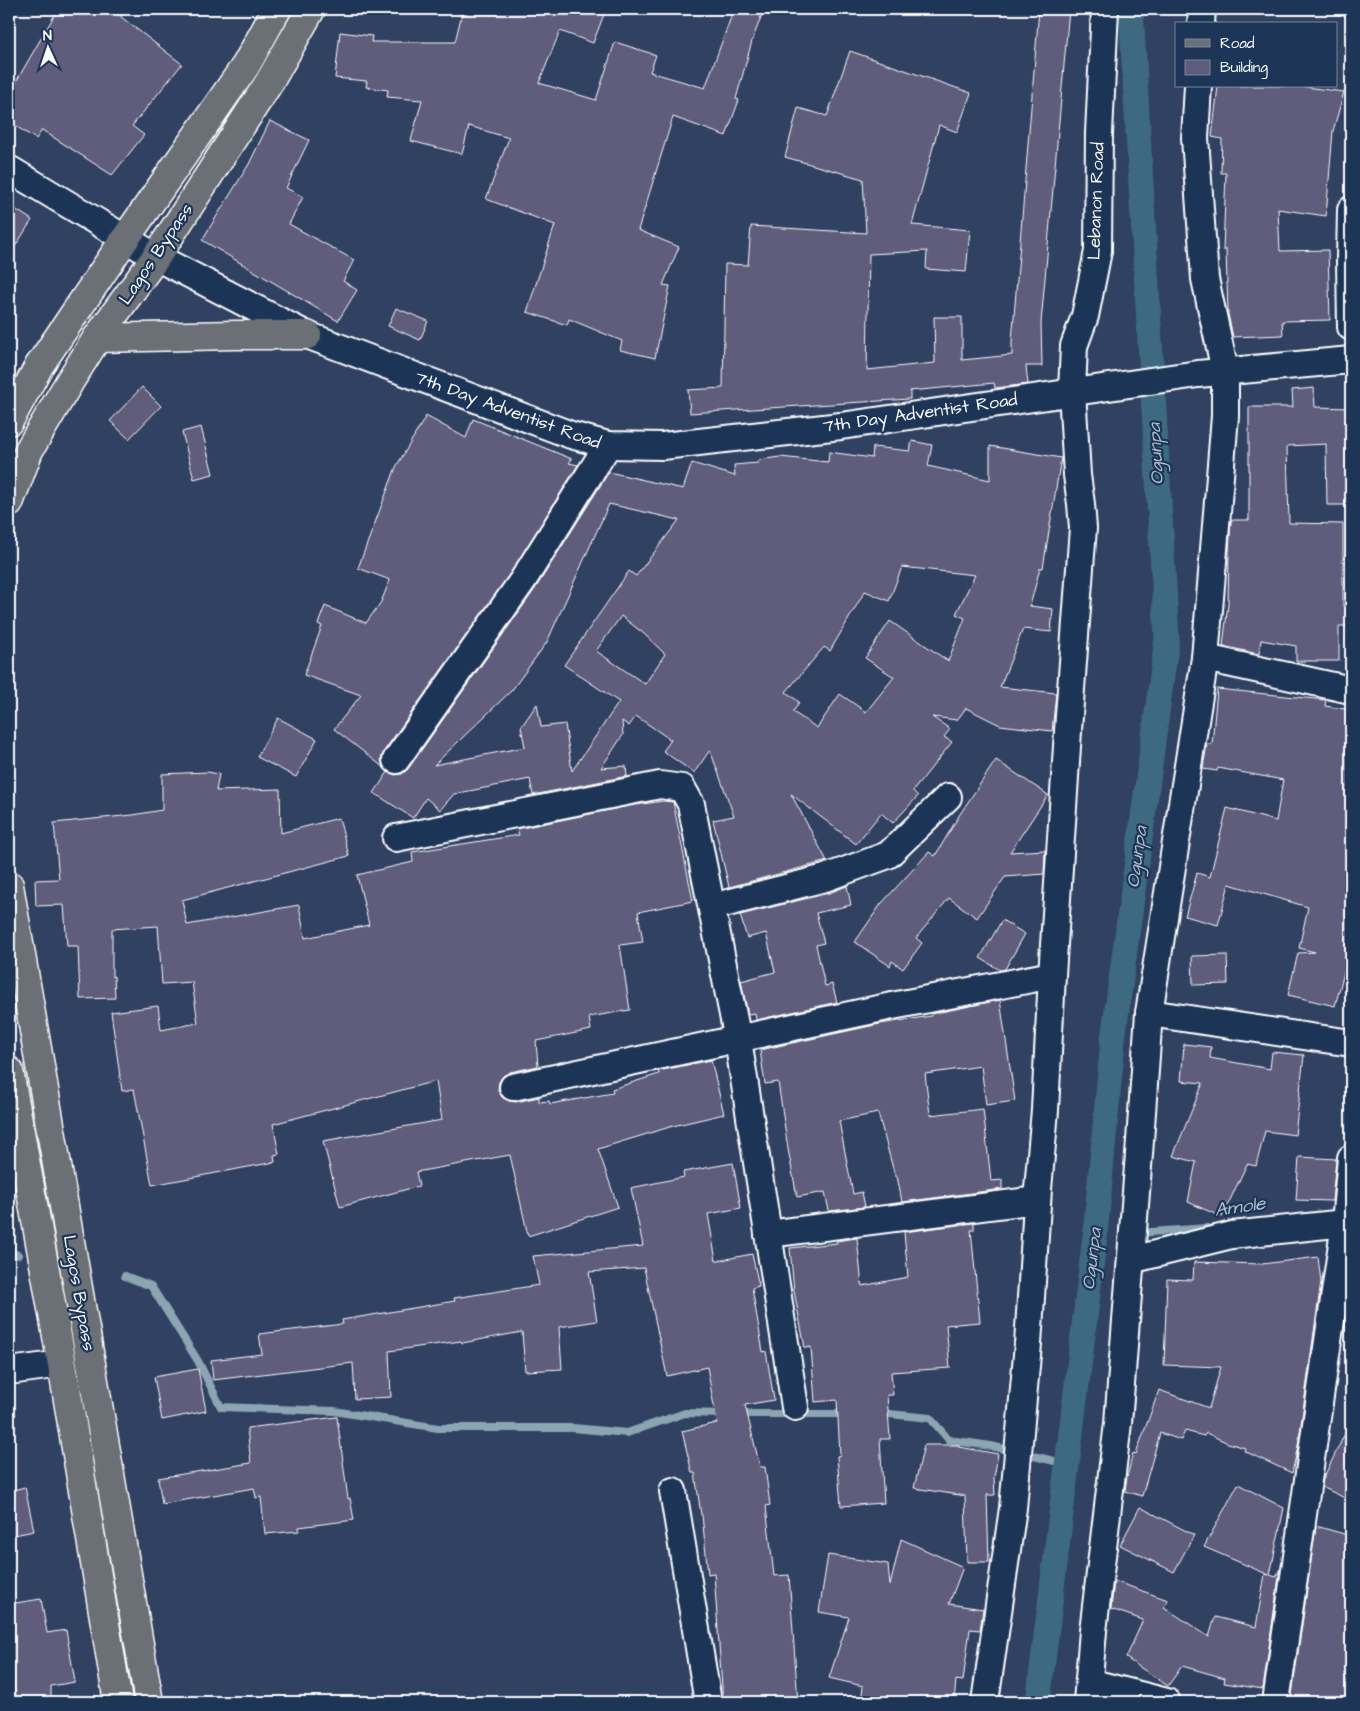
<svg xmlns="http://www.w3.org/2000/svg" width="1360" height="1711" viewBox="0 0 1360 1711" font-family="'Architects Daughter',sans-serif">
<rect width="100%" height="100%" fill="#304162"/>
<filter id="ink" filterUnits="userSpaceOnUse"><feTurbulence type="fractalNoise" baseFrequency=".02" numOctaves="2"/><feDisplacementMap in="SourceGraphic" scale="10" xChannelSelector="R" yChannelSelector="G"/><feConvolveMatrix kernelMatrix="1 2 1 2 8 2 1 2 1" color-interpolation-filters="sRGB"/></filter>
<g filter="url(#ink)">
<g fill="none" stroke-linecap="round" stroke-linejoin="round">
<!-- stream -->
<g stroke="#8ba5b3" stroke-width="8">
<polyline points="1137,1233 1208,1228"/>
<polyline points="9,1252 18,1255"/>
<polyline points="125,1276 151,1286 198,1361 221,1407 334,1411 438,1428 573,1428 627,1433 685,1413 725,1414"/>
<polyline points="879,1413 930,1418 949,1440 991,1446 1067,1464"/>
<polyline points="737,1414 848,1414"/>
</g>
<!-- canal -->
<polyline stroke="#3d6981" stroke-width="25" points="1038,1702 1095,1236 1113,1039 1167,639 1131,9"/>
</g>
<!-- building -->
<g fill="#5e5c7c" stroke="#fff" fill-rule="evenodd">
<polygon points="58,9 125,9 121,17 182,64 132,126 144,135 112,175 42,130 36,139 9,122 9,94"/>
<polygon points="463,9 606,9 593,43 560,31 539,83 596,100 615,42 656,55 650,72 705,88 734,9 764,9 752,41 736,99 739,100 726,136 673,117 638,230 679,247 663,285 670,286 655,358 620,350 622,341 569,319 567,325 527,312 555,225 486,199 509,138 469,126 462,154 411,141 422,100 387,97 388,90 366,87 367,81 335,78 340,32 372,36 371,42 455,42"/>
<polygon points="1039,9 1069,9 1041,323 1042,366 1026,366 1028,384 995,388 994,383 910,391 910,399 690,413 688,390 723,388 725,264 748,265 751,226 866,233 863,179 785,157 798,108 827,116 850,51 971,93 957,132 939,125 912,225 970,230 966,272 926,269 927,251 869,254 867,370 935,363 934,317 962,317 962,360 1012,355 1012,341"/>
<polygon points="1218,86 1298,86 1344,92 1333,131 1326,216 1278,209 1280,251 1328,250 1330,320 1282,321 1283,335 1233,337 1228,314 1226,250 1223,250 1226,173 1221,173 1222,139 1212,137"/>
<polygon points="270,121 309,140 286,188 303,197 289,224 354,260 343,281 357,290 338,321 202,240 249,164"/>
<polygon points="9,205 32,220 9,256"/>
<polygon points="396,308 428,321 420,340 388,326"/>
<polygon points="142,387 161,406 129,439 110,421"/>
<polygon points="1314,388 1315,407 1351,408 1351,468 1347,468 1347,505 1327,505 1326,444 1287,446 1289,523 1343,524 1343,606 1351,606 1351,626 1339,626 1339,661 1296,661 1296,646 1261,640 1259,654 1223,646 1228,604 1229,552 1231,520 1249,520 1249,407 1293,407 1292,390"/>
<polygon points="426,416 466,438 473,419 572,459 569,463 578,465 511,572 384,751 381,759 383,767 334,729 361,695 304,675 322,626 318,624 325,606 366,623 381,602 390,580 358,568 396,467"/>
<polygon points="201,427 213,474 194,479 182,432"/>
<path d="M912 441 932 445 928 466 990 480V446L1061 458 1043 568H1040L1030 606 1053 609 1051 632 1023 629 1000 687 1056 693 1052 731 1000 725 966 708 957 720 932 717 950 729 944 737 952 742 913 791 918 796 893 823 881 813 856 844 791 794 827 861 729 887 713 820 734 816 710 750 694 773 663 751 671 740 636 716 629 726 622 721 623 735 601 768 626 766 627 776 533 795 530 779 454 794 440 810 426 798 413 818 374 793 388 772 395 775 402 774 408 769 535 589 609 472 683 489 692 463 735 476 734 465 758 463V460L780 457 828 462 829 452 872 458 873 447 910 451ZM609 504 679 520 636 576 629 571 564 665 619 702 572 771 565 724 541 727 537 704 521 727 525 747 434 765 512 690 547 642ZM902 567 975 575 956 614 965 618 948 661 890 621 865 658 894 677 866 712 840 694 817 728 793 712 799 702 786 692 824 647 830 651 865 591 889 601ZM621 616 643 633 665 654 645 684 596 651Z"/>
<polygon points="1217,689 1325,700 1326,700 1325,706 1351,710 1351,938 1346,965 1335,1006 1288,995 1298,953 1315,952 1299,948 1308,907 1229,884 1218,925 1185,916 1197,873 1210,877 1227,808 1276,821 1283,780 1218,768 1217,771 1203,769 1207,744 1212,744"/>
<polygon points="278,718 317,739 296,777 257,757"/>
<polygon points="996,760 1048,795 1010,852 1045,850 1044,874 1005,877 977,918 949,898 916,938 922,943 903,969 892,961 890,966 855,942 881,904 929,852 935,856 960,814"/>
<polygon points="207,772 219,774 216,791 280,789 281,833 339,818 349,856 182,900 187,925 299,905 305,938 369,925 357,875 413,862 412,852 519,835 517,829 629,806 663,801 673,802 693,901 638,912 643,942 620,945 630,1010 589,1017 591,1030 536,1041 538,1066 510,1072 503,1076 499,1082 498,1090 502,1097 509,1101 516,1102 539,1097 539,1102 549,1101 550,1104 613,1093 612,1089 659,1074 658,1071 711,1060 724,1114 673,1126 598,1149 618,1207 528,1236 510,1155 416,1172 419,1186 340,1207 323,1141 442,1120 436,1081 273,1124 279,1154 274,1155 275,1162 152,1185 134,1089 122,1091 111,1012 158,1006 161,1030 198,1023 192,982 162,984 158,926 112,929 112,977 114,976 115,998 80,999 78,946 67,946 64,905 36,906 35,880 59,879 54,823 133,815 162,810 162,774"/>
<polygon points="847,886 851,905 816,913 824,943 816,945 825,986 832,984 837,1002 756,1020 755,1013 748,1014 741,981 775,972 766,933 747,938 740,915 829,893"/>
<polygon points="1002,920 1025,934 1005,969 1000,970 980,958"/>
<polygon points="1227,955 1228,984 1193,985 1192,956"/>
<polygon points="1000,1000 1015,1101 986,1105 981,1066 925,1074 930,1115 983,1109 991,1181 1002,1180 1002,1189 902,1202 897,1176 895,1176 878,1113 839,1121 853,1194 862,1192 865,1207 829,1211 825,1192 797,1197 788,1149 778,1082 765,1084 760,1050 880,1024 931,1016 931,1014"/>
<polygon points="1184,1044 1211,1047 1210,1058 1270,1069 1272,1052 1304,1055 1295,1135 1265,1131 1256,1166 1247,1164 1222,1217 1188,1202 1196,1162 1173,1156 1203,1083 1181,1081"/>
<polygon points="1299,1157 1336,1159 1332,1201 1296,1200"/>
<polygon points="733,1163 741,1208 708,1214 716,1261 752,1254 759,1286 752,1288 763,1352 766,1351 774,1400 745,1405 760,1467 765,1467 770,1505 766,1506 774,1576 789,1575 798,1702 723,1702 714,1573 708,1574 702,1515 701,1515 695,1473 692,1473 682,1431 717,1423 707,1367 667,1376 644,1268 589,1272 597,1321 559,1327 562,1369 525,1371 522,1332 462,1343 461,1341 389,1351 391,1397 355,1399 353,1363 213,1380 211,1360 262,1354 259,1334 343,1324 342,1320 455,1301 454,1298 539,1285 533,1256 643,1246 631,1188 684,1177 683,1172"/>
<polygon points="974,1223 974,1230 971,1230 980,1322 946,1325 950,1368 891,1372 893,1395 887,1395 890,1439 880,1439 884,1503 841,1506 837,1456 840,1455 837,1400 815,1402 811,1347 805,1348 794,1291 790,1248 837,1243 836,1241 857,1238 862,1286 908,1277 904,1232"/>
<polygon points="1318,1257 1321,1282 1298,1446 1292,1473 1244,1451 1245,1448 1228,1443 1206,1433 1204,1436 1185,1431 1181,1440 1160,1433 1142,1496 1125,1491 1127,1477 1133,1453 1136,1454 1159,1390 1209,1408 1221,1367 1164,1365 1167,1279 1193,1280 1194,1262 1262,1264"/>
<polygon points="198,1369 206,1411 162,1420 154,1377"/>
<polygon points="337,1417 348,1499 350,1498 354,1520 299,1527 299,1531 265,1534 261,1497 256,1498 254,1488 162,1504 158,1478 251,1463 247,1428"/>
<polygon points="1351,1421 1351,1501 1322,1487 1323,1479"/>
<polygon points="924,1445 959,1445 959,1447 998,1454 994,1478 995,1495 987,1495 989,1562 967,1562 965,1496 914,1488"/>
<polygon points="1238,1484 1284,1508 1270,1575 1276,1577 1280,1569 1263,1689 1224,1683 1225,1678 1182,1666 1168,1686 1126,1658 1143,1620 1111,1609 1114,1581 1168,1600 1164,1607 1209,1637 1215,1617 1256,1627 1265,1574 1269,1575 1204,1547"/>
<polygon points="25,1487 34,1531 9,1536 9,1491"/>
<polygon points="1140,1507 1194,1535 1174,1572 1120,1545"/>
<polygon points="1316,1526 1351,1536 1351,1702 1291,1702"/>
<polygon points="901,1539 963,1567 949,1604 983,1609 980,1630 970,1629 963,1681 956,1680 954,1702 861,1702 863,1686 829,1678 849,1617 819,1612 828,1555 888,1564 890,1586"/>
<polygon points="41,1599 47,1633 66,1630 75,1682 51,1686 51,1702 17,1702 9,1656 9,1604"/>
</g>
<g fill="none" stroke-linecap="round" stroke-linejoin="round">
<defs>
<g id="minor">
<polyline points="1201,24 1202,9"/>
<polyline points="9,169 156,257 307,335 571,435 608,445 663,446 841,426 1198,374 1351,360"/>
<polyline points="1351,210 1350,260 1351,327"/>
<polyline points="1205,658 1351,690"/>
<polyline points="396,760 523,580 608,445"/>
<polyline points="396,838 660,785 682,788 691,804 738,1040 795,1407"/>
<polyline points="712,907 825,878 888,855 948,797"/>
<polyline points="1149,1013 1351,1043"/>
<polyline points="513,1087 892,1006 1052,975"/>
<polyline points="768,1234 1037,1200"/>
<polyline points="1131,1260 1232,1235 1345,1223 1351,1223"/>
<polyline points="9,1371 62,1364"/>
<polyline points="673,1491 708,1702"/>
<polyline points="1089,1682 1167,1702"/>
<polyline points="985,1702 1013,1508 1028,1344 1038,1189 1045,1110 1052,975 1069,716 1083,528 1081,504 1077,475 1072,391 1074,346 1085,316 1098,251 1099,133 1105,9"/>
<polyline points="1087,1702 1093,1631 1118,1423 1140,1141 1149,1013 1205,658 1225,416 1225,371 1205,279 1195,138 1198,86"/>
<polyline points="1276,1702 1345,1223 1351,1158"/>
</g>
<g id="major">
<polyline points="97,338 235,335 307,335"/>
<polyline points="9,421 39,366 125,239 246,65 277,9"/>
<polyline points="9,503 29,450 70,381 97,338 156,257 270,81 311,9"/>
<polyline points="9,885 149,1702"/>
<polyline points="9,1071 62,1364 118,1702"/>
</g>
</defs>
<!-- minor casing -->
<use href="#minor" stroke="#fff" stroke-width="30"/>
<!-- major casing -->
<use href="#major" stroke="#fff" stroke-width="31"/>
<!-- minor -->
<use href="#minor" stroke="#1d3557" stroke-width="26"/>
<!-- major -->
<use href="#major" stroke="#6a7074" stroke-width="28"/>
</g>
</g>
<g text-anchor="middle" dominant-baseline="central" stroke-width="4.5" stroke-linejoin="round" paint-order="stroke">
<!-- street labels -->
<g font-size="18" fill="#fff" stroke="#1d3557">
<text transform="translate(1096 201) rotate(-88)">Lebanon Road</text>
<text transform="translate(156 254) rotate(-56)">Lagos Bypass</text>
<text transform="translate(508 410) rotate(20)">7th Day Adventist Road</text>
<text transform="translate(920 413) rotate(-8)">7th Day Adventist Road</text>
<text transform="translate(79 1293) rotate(80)">Lagos Bypass</text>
</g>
<!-- water labels -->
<g font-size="19" font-style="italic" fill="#b1c3cd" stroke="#1d3557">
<text transform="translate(1156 454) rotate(-93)">Ogunpa</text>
<text transform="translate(1137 857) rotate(-82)">Ogunpa</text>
<text transform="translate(1240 1207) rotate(-8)">Amole</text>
<text transform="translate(1092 1259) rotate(-83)">Ogunpa</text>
</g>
</g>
<!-- margin -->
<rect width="1360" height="1711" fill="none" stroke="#1d3557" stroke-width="30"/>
<rect x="15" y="15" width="1330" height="1681" fill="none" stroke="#fff" stroke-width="2" filter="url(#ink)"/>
<!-- legend -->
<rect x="1175" y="22" width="162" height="65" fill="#1d3557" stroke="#77869a"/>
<rect x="1185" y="39" width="25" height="8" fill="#6a7074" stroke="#77869a"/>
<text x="1220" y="48" font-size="15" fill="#ffffff">Road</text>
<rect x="1185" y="60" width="25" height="15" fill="#5e5c7c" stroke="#77869a"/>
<text x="1220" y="72" font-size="15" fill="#ffffff">Building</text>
<!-- north arrow -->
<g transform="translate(48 48) rotate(357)" stroke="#1d3557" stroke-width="4" paint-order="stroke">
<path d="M0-4L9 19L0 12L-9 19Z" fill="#ffffff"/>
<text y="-8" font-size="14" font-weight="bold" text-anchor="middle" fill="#ffffff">N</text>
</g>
</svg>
